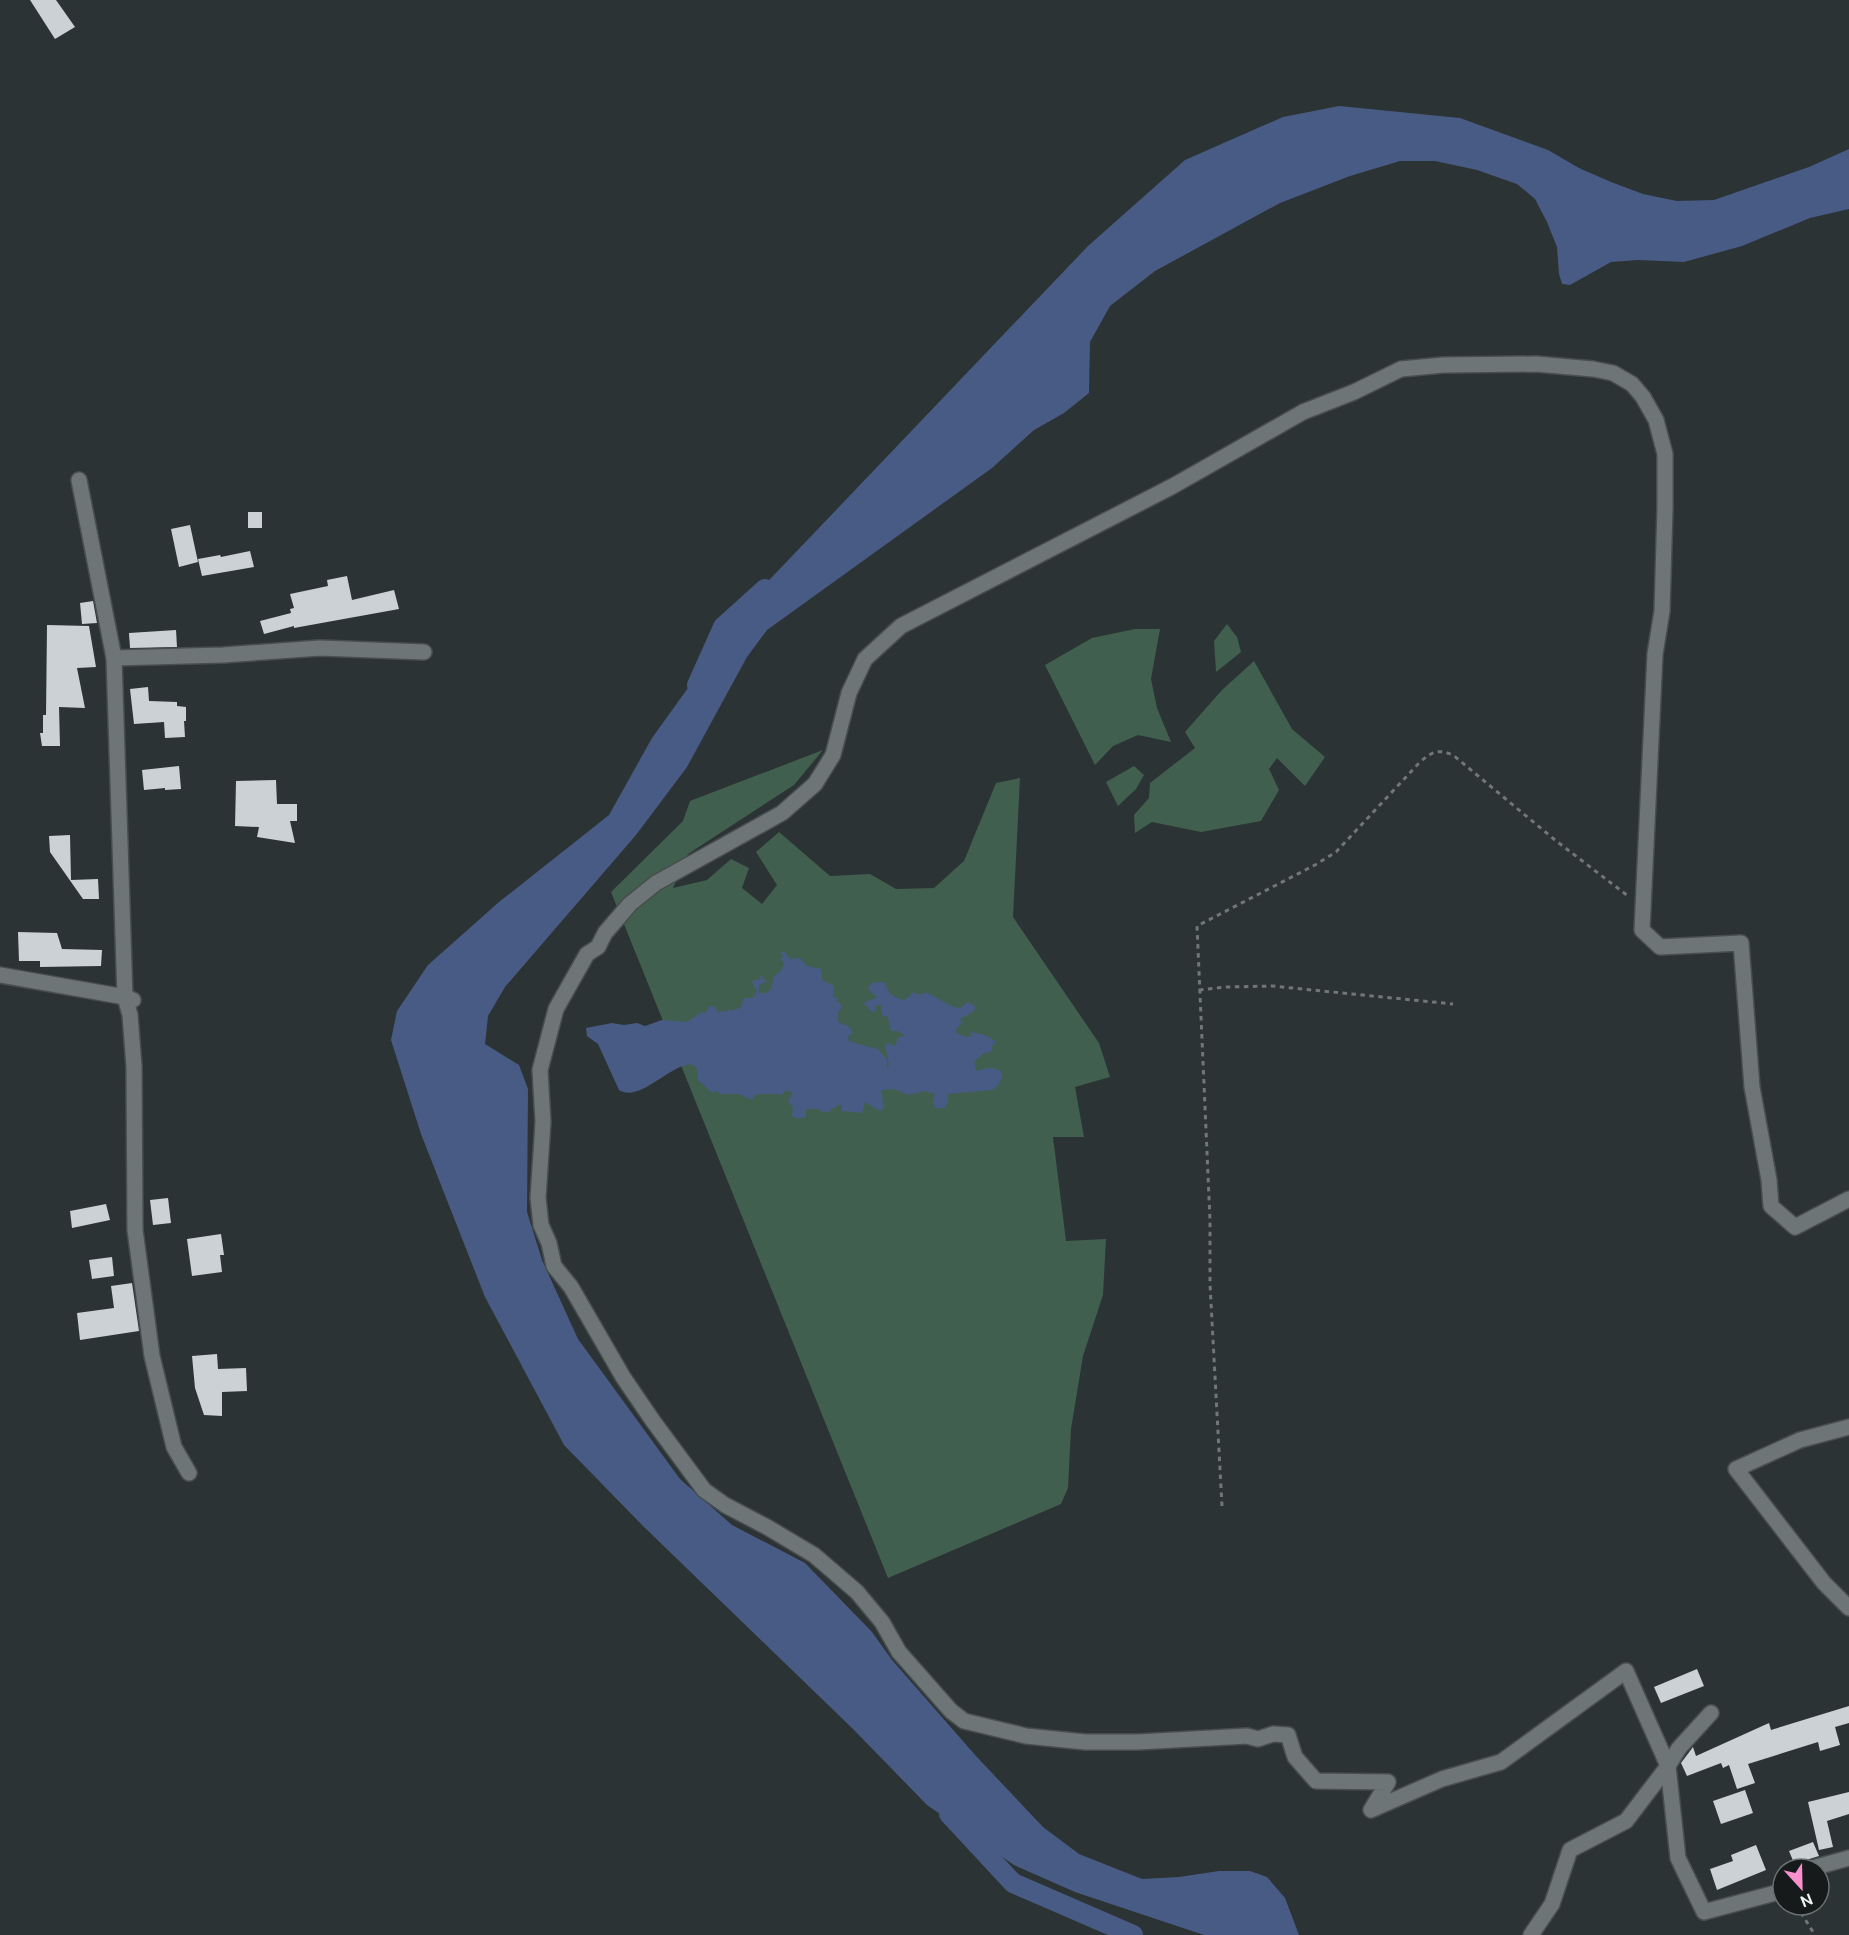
<svg xmlns="http://www.w3.org/2000/svg" width="1849" height="1935" viewBox="0 0 1849 1935" font-family="Ubuntu,sans-serif">
<rect width="100%" height="100%" fill="#2c3334"/>
<!-- green -->
<g fill="#415f4e">
<polygon points="1227,624 1237,637 1241,652 1216,672 1214,641"/>
<polygon points="1135,629 1160,629 1151,679 1157,708 1171,742 1138,735 1113,746 1095,765 1045,665 1092,638"/>
<polygon points="1254,661 1292,729 1325,757 1305,786 1277,758 1269,769 1279,790 1261,821 1201,832 1152,822 1135,833 1134,815 1149,798 1150,783 1195,748 1185,732 1222,690"/>
<polygon points="823,750 794,785 688,854 673,888 707,880 731,859 749,868 742,888 762,904 777,885 756,852 779,832 830,876 870,874 896,889 934,888 964,861 996,783 1020,778 1013,917 1099,1043 1110,1077 1075,1087 1084,1137 1053,1137 1066,1241 1106,1239 1103,1295 1083,1356 1071,1429 1068,1488 1061,1504 888,1578 611,892 683,821 690,801"/>
<polygon points="1134,766 1144,775 1136,789 1118,806 1106,782"/>
</g>
<!-- water -->
<g fill="#485b84">
<polygon points="1339,106 1460,118 1548,150 1579,168 1611,182 1643,194 1677,201 1714,200 1809,167 1849,149 1849,209 1810,218 1742,246 1684,262 1638,260 1611,262 1570,285 1562,284 1559,274 1557,247 1547,222 1535,199 1517,184 1477,170 1435,161 1400,161 1350,176 1280,203 1155,271 1110,306 1090,342 1089,393 1064,413 1034,430 992,468 767,630 747,657 687,767 636,835 505,987 488,1016 485,1044 519,1065 528,1089 527,1212 542,1260 578,1339 680,1479 732,1525 805,1563 872,1632 892,1660 976,1756 1043,1827 1079,1854 1142,1879 1179,1877 1219,1871 1250,1871 1267,1877 1285,1898 1299,1935 1204,1935 1075,1892 1014,1865 927,1805 853,1729 643,1526 564,1445 485,1297 421,1134 391,1040 397,1011 428,965 499,902 609,815 652,738 754,596 1088,246 1185,160 1283,117"/>
<path d="M783 951 785 952 790 959 800 958 807 966 821 969 822 980 834 986 833 997 838 998 836 1001 841 1004 842 1008 838 1012V1022L850 1027 852 1033 848 1037 849 1041 872 1048 875 1047 887 1059V1069L889 1065 885 1045 888 1043 895 1046 898 1037 905 1036 898 1031H891L888 1017 882 1015 881 1005H876V1011L874 1012 870 1011 867 1005 862 1006 867 1001 877 998 868 989 871 983 884 982C893 999 890 994 905 1001V998H908L913 992 921 995 926 992 953 1007 960 1008 968 1002 976 1007 973 1012 960 1019 962 1023 956 1029 957 1034 970 1037 972 1036 970 1033 973 1031 974 1033C984 1034 989 1036 996 1042L992 1046 991 1052 984 1053 974 1062 976 1071C986 1068 992 1066 1001 1071L1002 1076 998 1086 992 1090 948 1094V1102L945 1108H935L933 1103 935 1094 926 1091 907 1095 895 1089 881 1090 884 1108 880 1111 865 1102 862 1113 842 1111V1105H837L836 1108H831L830 1112H821L820 1109H806V1117L798 1119 792 1116 793 1108 788 1101 793 1093 786 1090 782 1095C772 1093 765 1095 756 1094L752 1100 739 1094H721L716 1091 712 1093 698 1080 697 1068 691 1064C668 1066 639 1103 619 1090L598 1044 587 1036 586 1028 612 1023 624 1025 637 1023 645 1026 662 1020 687 1022 702 1012 705 1013 710 1005 716 1008 718 1012 727 1011 730 1009 732 1011 741 1007 744 998H753L757 991 752 982 753 980H760L761 974 766 982 759 985V993H766L771 989 774 976 781 971 784 964 781 959 783 955 780 953Z"/>
</g>
<g fill="none" stroke-linecap="round" stroke-linejoin="round">
<!-- canal -->
<g stroke="#485b84" stroke-width="20">
<polyline points="697,685 723,627 765,589"/>
<polyline points="949,1814 1013,1883 1133,1935"/>
</g>
</g>
<!-- building -->
<g fill="#cbd1d5">
<polygon points="30,0 56,0 75,27 55,39"/>
<rect x="248" y="512" width="14" height="16"/>
<polygon points="190,525 198,562 179,567 171,529"/>
<polygon points="250,551 254,567 202,576 198,559 220,555 221,557"/>
<polygon points="347,576 352,600 394,590 399,609 294,628 294,626 264,634 260,621 291,613 290,609 294,608 290,594 328,586 327,580"/>
<polygon points="93,601 97,623 82,624 80,603"/>
<polygon points="47,625 89,626 96,667 77,668 85,708 59,707 60,746 42,746 40,733 43,733 43,715 46,715"/>
<polygon points="176,630 177,647 130,648 129,633"/>
<polygon points="148,687 149,701 177,702 177,706 186,707 186,721 184,721 185,737 165,738 164,722 134,724 130,689"/>
<polygon points="179,766 181,789 165,790 165,788 144,790 142,770"/>
<polygon points="276,780 277,804 297,804 297,821 290,821 295,843 257,837 259,827 235,826 236,781"/>
<polygon points="70,835 71,880 98,879 99,899 83,899 50,852 49,836"/>
<polygon points="18,932 57,933 62,949 102,950 101,966 40,967 40,961 19,961"/>
<polygon points="168,1198 171,1223 153,1225 150,1200"/>
<polygon points="106,1204 110,1220 72,1228 70,1211"/>
<polygon points="221,1234 224,1255 220,1255 222,1272 192,1276 187,1239"/>
<polygon points="112,1257 114,1276 92,1279 89,1260"/>
<polygon points="132,1283 139,1331 80,1340 77,1313 114,1308 111,1286"/>
<polygon points="217,1354 218,1369 246,1368 247,1391 222,1392 222,1416 204,1415 195,1388 192,1356"/>
<polygon points="1697,1669 1704,1686 1661,1703 1654,1687"/>
<polygon points="1849,1706 1849,1723 1835,1727 1840,1745 1820,1751 1818,1742 1748,1764 1755,1783 1737,1789 1729,1765 1723,1768 1721,1763 1687,1776 1681,1763 1693,1747 1696,1756 1769,1723 1771,1730"/>
<polygon points="1745,1790 1753,1813 1721,1824 1713,1801"/>
<polygon points="1849,1792 1849,1814 1827,1821 1833,1847 1819,1850 1808,1802"/>
<polygon points="1813,1842 1819,1856 1806,1860 1796,1868 1789,1851"/>
<polygon points="1756,1845 1766,1870 1717,1890 1710,1869 1733,1861 1731,1855"/>
</g>
<g fill="none" stroke-linecap="round" stroke-linejoin="round">
<defs>
<g id="minor">
<polyline points="79,480 114,658 125,997 130,1015 134,1066 135,1230 152,1356 174,1447 189,1473"/>
<polyline points="114,658 223,655 320,648 424,652"/>
<polyline points="0,975 125,997 133,1000"/>
<polyline points="1849,1427 1800,1440 1736,1469 1824,1583 1849,1608"/>
<polyline points="1711,1713 1679,1748 1668,1766 1678,1858 1704,1912 1783,1891"/>
<polyline points="1809,1869 1849,1858"/>
<polyline points="1531,1935 1552,1904 1570,1850 1626,1821 1668,1766 1626,1671 1501,1762 1442,1779 1371,1810 1388,1782 1316,1781 1295,1757 1288,1735 1273,1734 1258,1739 1247,1736 1138,1742 1085,1742 1026,1736 964,1721 951,1711 899,1652 882,1622 857,1592 814,1555 767,1527 725,1505 704,1490 653,1421 623,1377 571,1287 554,1266 549,1243 541,1225 538,1198 543,1122 540,1070 556,1009 587,954 598,947 605,933 630,904 656,883 782,813 815,784 833,755 849,693 865,659 901,626 1173,486 1303,412 1354,392 1401,369 1443,365 1536,364 1593,369 1613,373 1632,384 1643,397 1656,420 1665,454 1665,508 1662,611 1655,654 1642,930 1660,947 1741,943 1752,1087 1769,1180 1771,1206 1795,1227 1849,1199"/>
</g>
</defs>
<!-- minor casing -->
<use href="#minor" stroke="#484e4f" stroke-width="18"/>
<!-- path -->
<g stroke="#717778" stroke-width="3" stroke-dasharray="4.5 4.5" stroke-linecap="butt">
<polyline points="1199,990 1227,987 1272,986 1453,1004"/>
<path d="M1222 1506 1210 1284V1220L1197 926 1315 865 1336 852 1420 762C1433 751 1438 749 1453 755L1555 840 1628 896"/>
<polyline points="1796,1905 1815,1935"/>
</g>
<!-- minor -->
<use href="#minor" stroke="#6e7577" stroke-width="15"/>
</g>
<!-- north arrow -->
<g transform="translate(1801 1887) rotate(158)"><circle r="28" fill="#171a1a" stroke="#6c7070" stroke-width="1.5"/>
<path d="M0-4.5L10 22L0 15L-10 22Z" fill="#f790cd"/>
<text y="-9" font-size="16" font-weight="bold" text-anchor="middle" fill="#ecf1f2">N</text>
</g>
</svg>
